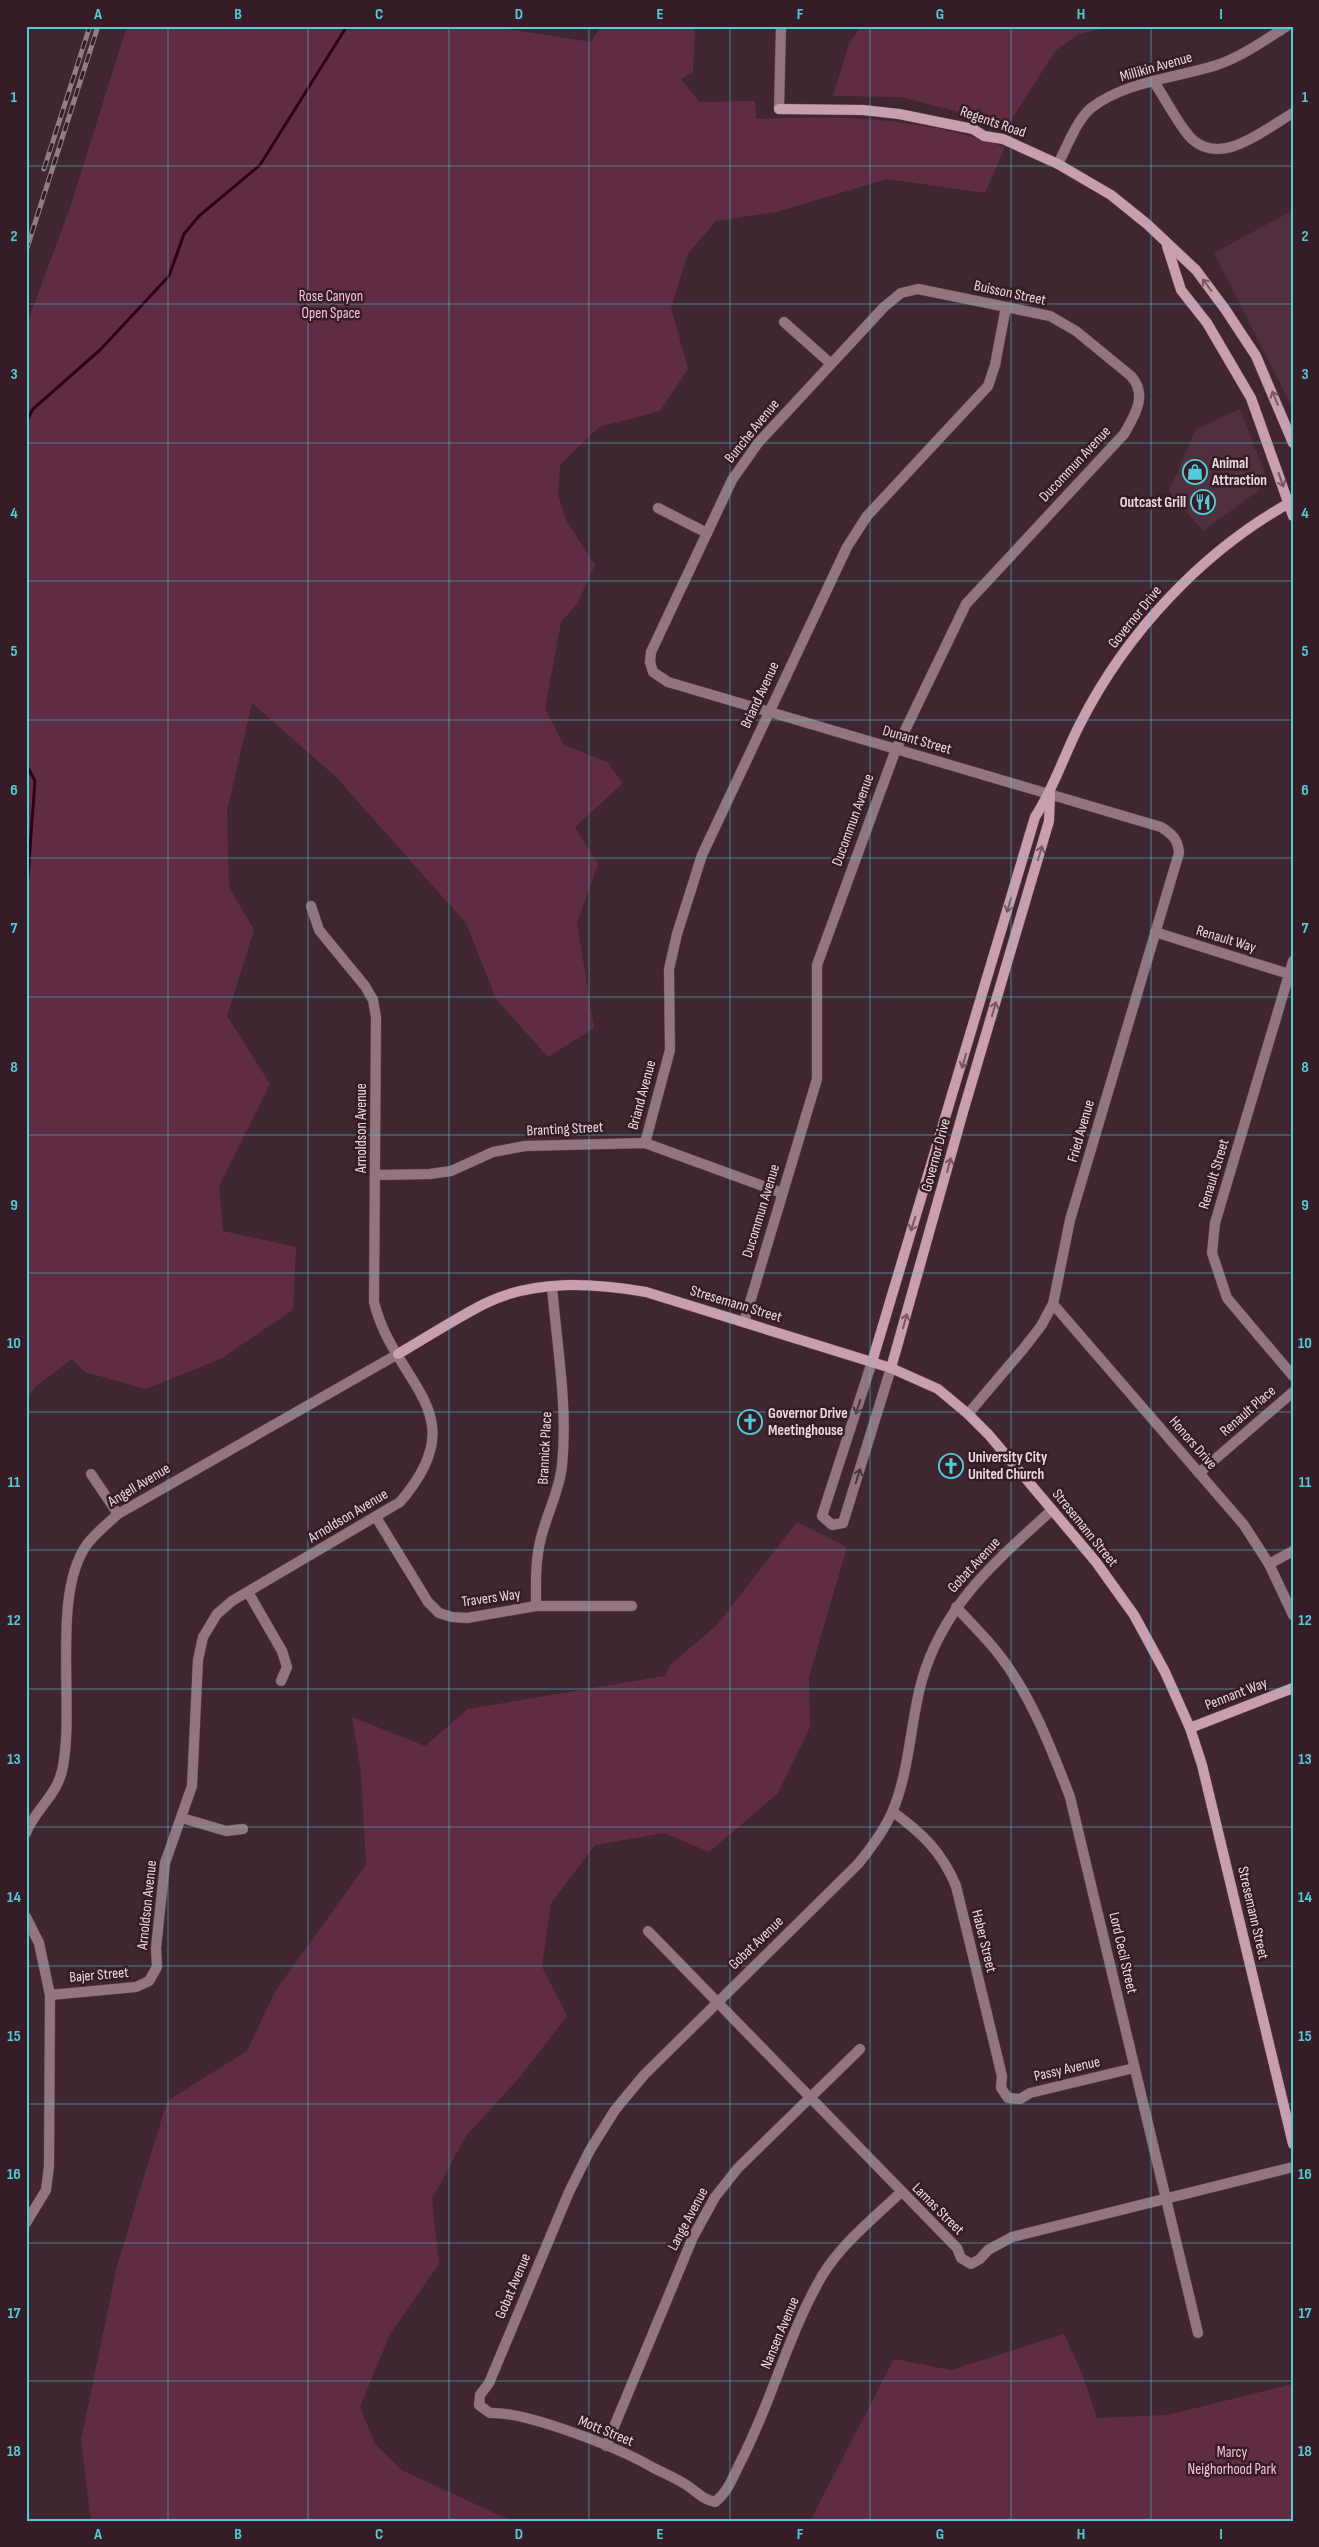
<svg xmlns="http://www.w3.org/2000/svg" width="1319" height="2547" viewBox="0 0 1319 2547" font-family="'Sofia Sans Condensed',sans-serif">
<rect width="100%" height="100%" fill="#402631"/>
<!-- built -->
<g fill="#50303e">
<polygon points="1293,210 1293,409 1214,253"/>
<polygon points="1240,409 1265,474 1264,484 1258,491 1203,531 1169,491 1196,429"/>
</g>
<!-- green -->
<g fill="#602c44">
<path d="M127 26H488L591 42 601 26H695L693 72 681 79 699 102 755 101 756 119C844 115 921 117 1005 147L985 193 887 179 776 212 716 221 688 253 671 308 688 369 660 411 599 427 560 465 558 494 566 520 595 565 577 604 561 622 545 709 564 745 607 762 623 783 575 827 598 864 577 923 594 1028 548 1057 496 999 466 923 337 778 252 703 227 811 229 887 254 930 227 1016 270 1084 219 1186 223 1231 296 1247 293 1310 222 1358 146 1389 85 1372 72 1359 36 1386 26 1400V326L70 208Z"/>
<polygon points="861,26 1118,26 1079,34 1056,50 1007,126 997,122 901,97 833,96 849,44"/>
<polygon points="797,1522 847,1547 809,1677 810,1727 778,1793 709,1852 664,1833 595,1845 551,1903 542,1967 567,2016 519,2078 466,2136 432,2199 439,2264 390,2334 360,2407 375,2444 403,2471 512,2521 91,2521 81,2440 117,2266 167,2101 247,2051 276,1990 366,1865 361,1773 352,1717 425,1746 468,1709 665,1676 670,1665 717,1625"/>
<polygon points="1064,2334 1083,2376 1097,2418 1167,2415 1293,2384 1293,2521 810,2521 894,2359 951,2370"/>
</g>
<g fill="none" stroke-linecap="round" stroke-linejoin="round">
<!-- stream -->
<g stroke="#2e0018" stroke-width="3">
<polyline points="26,422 33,409 100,350 169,276 184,234 199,216 260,165 347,26"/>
<polyline points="26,764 35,781 26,903"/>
</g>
<defs>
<g id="street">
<path d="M1154 82C1164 96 1181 130 1193 140 1223 166 1265 129 1293 113"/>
<polyline points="779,109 781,26"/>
<path d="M1058 164C1067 147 1076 121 1091 108 1126 81 1176 78 1217 65 1241 57 1265 40 1287 26"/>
<polyline points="784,322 830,363"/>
<polyline points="658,508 707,533"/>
<polyline points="1155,932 1289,974"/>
<polyline points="1293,961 1215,1223 1212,1253 1227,1298 1293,1376"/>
<polyline points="645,1143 670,1050 669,969 677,934 702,855 847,547 867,516 988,386 995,365 1006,307"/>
<polyline points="376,1175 430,1174 451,1171 493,1152 525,1146 645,1143 782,1193"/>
<polyline points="1053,1304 1244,1525 1269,1564 1293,1615"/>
<path d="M744 1322 817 1079V965L896 749 966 604 1124 434C1135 415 1148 395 1131 376L1076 331 1050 316 918 289 901 293 884 307 758 443 732 480 651 652 650 662 653 672 668 682 1161 827C1172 834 1178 839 1179 853L1070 1220 1053 1304 1041 1326 1024 1348 968 1414"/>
<polyline points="872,1362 822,1516 832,1525 843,1523 891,1368"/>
<polyline points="1199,1473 1293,1392"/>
<polyline points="91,1474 118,1514"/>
<polyline points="376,1517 428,1602 439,1613 452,1617 467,1618 536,1606 632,1606"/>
<polyline points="1269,1564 1293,1551"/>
<polyline points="248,1592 282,1651 287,1667 281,1681"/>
<path d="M536 1606C536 1583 535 1561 541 1538 547 1513 559 1492 562 1466 568 1407 557 1346 552 1287"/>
<path d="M956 1607C968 1620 981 1633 993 1647 1029 1690 1050 1745 1070 1797L1198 2333"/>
<path d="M893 1812C922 1833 942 1852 956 1886L1002 2076 1001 2088 1008 2098 1020 2099 1030 2093 1134 2068"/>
<polyline points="182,1818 226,1831 243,1829"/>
<path d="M26 1833C35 1810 56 1796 62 1771 76 1709 50 1593 88 1543 97 1532 108 1523 118 1514L398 1354"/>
<polyline points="26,1917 39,1943 50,1995 49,2166 46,2190 26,2223"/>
<polyline points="648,1931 957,2248 961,2258 971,2264 980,2259 988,2250 1012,2237 1293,2167"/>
<path d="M50 1995 136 1987 149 1981 157 1967 156 1948 165 1863 192 1786 198 1660 203 1637 217 1614 232 1601 400 1502C478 1412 394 1385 374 1302L376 1017 373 1000 365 986 319 930 311 906"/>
<path d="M900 2193C874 2218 841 2244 822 2276 788 2334 772 2401 741 2461 733 2476 729 2491 715 2502 704 2499 701 2496 692 2489 681 2480 665 2474 652 2467 619 2448 526 2411 490 2413L479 2405 480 2395 489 2383 569 2192 590 2150 615 2110 644 2075 858 1864C871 1848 885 1830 893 1810 910 1769 910 1723 922 1680 944 1604 996 1561 1052 1510"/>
<polyline points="606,2446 693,2237 715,2197 738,2168 860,2049"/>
</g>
<g id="secondary">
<polyline points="779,109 863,110 899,114 973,129 984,136 1003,139 1058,164 1111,195 1147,224 1196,270 1225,309 1256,356 1293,443"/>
<polyline points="1167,246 1181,290 1207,323 1251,398 1293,516"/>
<path d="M398 1354C427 1337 455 1319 484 1304 534 1279 593 1283 646 1292L891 1368 938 1389 968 1414 989 1435 1096 1562 1134 1615 1165 1672 1190 1728 1202 1765 1293 2144"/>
<path d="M872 1362 1035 817C1054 788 1064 755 1080 724 1126 633 1203 550 1293 501"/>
<polyline points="891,1368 963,1112 1049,821 1050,794"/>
<polyline points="1190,1728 1293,1688"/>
</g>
</defs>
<!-- street casing -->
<use href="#street" stroke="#5c434d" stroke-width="11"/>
<!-- secondary casing -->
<use href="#secondary" stroke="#5c434d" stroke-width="11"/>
<!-- street -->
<use href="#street" stroke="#917681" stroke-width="10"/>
<!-- secondary -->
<use href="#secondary" stroke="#c99eaf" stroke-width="10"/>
<defs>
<g id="rail">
<polyline points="44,169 90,26"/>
<polyline points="26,251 98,26"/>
</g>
</defs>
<!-- rail casing -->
<use href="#rail" stroke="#937d85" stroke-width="5"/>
<!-- rail -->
<use href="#rail" stroke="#351c27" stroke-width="3" stroke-dasharray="9" stroke-linecap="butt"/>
</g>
<!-- one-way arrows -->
<defs><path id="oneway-shaft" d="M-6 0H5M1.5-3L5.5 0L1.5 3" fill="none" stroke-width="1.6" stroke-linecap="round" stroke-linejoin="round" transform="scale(1.25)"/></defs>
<g stroke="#785664">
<use href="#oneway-shaft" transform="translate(1207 285) rotate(-127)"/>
<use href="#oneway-shaft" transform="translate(1275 398) rotate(-113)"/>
<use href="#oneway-shaft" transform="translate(1281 480) rotate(71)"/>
<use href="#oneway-shaft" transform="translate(1040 853) rotate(-73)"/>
<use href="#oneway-shaft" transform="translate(1009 905) rotate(107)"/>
<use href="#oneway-shaft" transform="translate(994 1009) rotate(-74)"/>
<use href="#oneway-shaft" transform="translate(964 1061) rotate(106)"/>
<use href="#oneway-shaft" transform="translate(949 1165) rotate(-75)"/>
<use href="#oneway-shaft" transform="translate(913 1224) rotate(108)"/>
<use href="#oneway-shaft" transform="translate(905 1321) rotate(-74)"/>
</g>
<g stroke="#4c323e">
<use href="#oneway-shaft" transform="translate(858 1407) rotate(108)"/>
<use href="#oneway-shaft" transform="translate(858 1476) rotate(-73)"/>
</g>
<!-- grid -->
<path fill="none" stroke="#52ccd6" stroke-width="1" stroke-opacity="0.55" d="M168 26V2521M308 26V2521M449 26V2521M589 26V2521M730 26V2521M870 26V2521M1011 26V2521M1151 26V2521M26 166H1293M26 304H1293M26 443H1293M26 581H1293M26 720H1293M26 858H1293M26 997H1293M26 1135H1293M26 1273H1293M26 1412H1293M26 1550H1293M26 1689H1293M26 1827H1293M26 1966H1293M26 2104H1293M26 2243H1293M26 2381H1293"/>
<!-- icons -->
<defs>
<symbol id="shop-ring" viewBox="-11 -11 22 22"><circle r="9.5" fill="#351c27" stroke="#52ccd6" stroke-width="1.5"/><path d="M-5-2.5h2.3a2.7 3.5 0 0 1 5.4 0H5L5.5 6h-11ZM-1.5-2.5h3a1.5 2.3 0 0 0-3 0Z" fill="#52ccd6"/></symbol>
<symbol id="restaurant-ring" viewBox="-11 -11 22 22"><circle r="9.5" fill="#351c27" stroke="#52ccd6" stroke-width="1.5"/><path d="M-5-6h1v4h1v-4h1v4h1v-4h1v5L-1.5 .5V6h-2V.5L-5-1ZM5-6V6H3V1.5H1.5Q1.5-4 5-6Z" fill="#52ccd6"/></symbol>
<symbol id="church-ring" viewBox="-11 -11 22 22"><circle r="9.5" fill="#351c27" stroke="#52ccd6" stroke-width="1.5"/><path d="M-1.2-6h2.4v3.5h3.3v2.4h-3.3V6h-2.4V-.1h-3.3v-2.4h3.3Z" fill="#52ccd6"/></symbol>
</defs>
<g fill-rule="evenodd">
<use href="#shop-ring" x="1181" y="458" width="28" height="28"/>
<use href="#restaurant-ring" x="1189" y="488" width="28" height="28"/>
<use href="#church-ring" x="736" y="1408" width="28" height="28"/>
<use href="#church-ring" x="937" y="1452" width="28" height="28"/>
</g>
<g text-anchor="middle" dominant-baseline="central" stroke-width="5" stroke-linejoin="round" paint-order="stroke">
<!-- street labels -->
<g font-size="15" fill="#ecdae0" stroke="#351c27">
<text transform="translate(1156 67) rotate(-16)">Millikin Avenue</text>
<text transform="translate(993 122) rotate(19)">Regents Road</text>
<text transform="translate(1010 293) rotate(12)">Buisson Street</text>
<text transform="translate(752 431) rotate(-51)">Bunche Avenue</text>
<text transform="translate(1075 464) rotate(-47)">Ducommun Avenue</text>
<text transform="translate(1135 617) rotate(-51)">Governor Drive</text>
<text transform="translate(760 695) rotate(-65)">Briand Avenue</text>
<text transform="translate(917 740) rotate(16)">Dunant Street</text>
<text transform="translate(853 820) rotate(-70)">Ducommun Avenue</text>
<text transform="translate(1226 939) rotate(17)">Renault Way</text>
<text transform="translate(642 1095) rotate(-75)">Briand Avenue</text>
<text transform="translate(361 1128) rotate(-90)">Arnoldson Avenue</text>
<text transform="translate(565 1129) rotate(-3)">Branting Street</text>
<text transform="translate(1081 1131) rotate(-74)">Fried Avenue</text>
<text transform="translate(936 1155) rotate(-75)">Governor Drive</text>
<text transform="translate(1214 1174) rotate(-73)">Renault Street</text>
<text transform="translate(761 1211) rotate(-73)">Ducommun Avenue</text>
<text transform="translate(736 1304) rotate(17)">Stresemann Street</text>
<text transform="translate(1248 1411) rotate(-41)">Renault Place</text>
<text transform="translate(1193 1443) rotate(49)">Honors Drive</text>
<text transform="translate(545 1448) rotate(-87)">Brannick Place</text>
<text transform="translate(139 1485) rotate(-31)">Angell Avenue</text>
<text transform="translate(348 1516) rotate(-31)">Arnoldson Avenue</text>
<text transform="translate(1085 1528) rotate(51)">Stresemann Street</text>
<text transform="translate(974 1565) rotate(-47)">Gobat Avenue</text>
<text transform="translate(491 1598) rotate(-8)">Travers Way</text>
<text transform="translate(1236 1694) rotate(-21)">Pennant Way</text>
<text transform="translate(147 1905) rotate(-84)">Arnoldson Avenue</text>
<text transform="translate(1253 1913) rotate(77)">Stresemann Street</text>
<text transform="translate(984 1941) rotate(76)">Haber Street</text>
<text transform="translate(756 1943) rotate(-44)">Gobat Avenue</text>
<text transform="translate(1123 1953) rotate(77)">Lord Cecil Street</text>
<text transform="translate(99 1975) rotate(-5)">Bajer Street</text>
<text transform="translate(1067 2069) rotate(-13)">Passy Avenue</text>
<text transform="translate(938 2209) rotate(45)">Lamas Street</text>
<text transform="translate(688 2219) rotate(-62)">Lange Avenue</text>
<text transform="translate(513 2286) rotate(-67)">Gobat Avenue</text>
<text transform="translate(780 2333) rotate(-67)">Nansen Avenue</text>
<text transform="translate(606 2431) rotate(22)">Mott Street</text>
</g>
<!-- park labels -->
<g font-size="15" fill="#f8c2d7" stroke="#351c27">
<text x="331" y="296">Rose Canyon<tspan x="331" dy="17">Open Space</tspan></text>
<text x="1232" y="2452">Marcy<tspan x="1232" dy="17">Neighorhood Park</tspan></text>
</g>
<!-- poi labels -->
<g font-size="15" font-weight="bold" fill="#ecdae0" stroke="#351c27" text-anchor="start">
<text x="1212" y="463">Animal<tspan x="1212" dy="17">Attraction</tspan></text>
<text x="1186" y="502" text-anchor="end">Outcast Grill</text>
<text x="768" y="1413">Governor Drive<tspan x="768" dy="17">Meetinghouse</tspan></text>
<text x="968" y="1457">University City<tspan x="968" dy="17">United Church</tspan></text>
</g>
</g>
<!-- border -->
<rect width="1319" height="2547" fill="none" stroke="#351c27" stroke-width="55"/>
<rect x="28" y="28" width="1264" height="2492" fill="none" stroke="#52ccd6" stroke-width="2"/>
<g font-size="16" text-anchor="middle" font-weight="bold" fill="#52ccd6">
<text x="98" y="19">A</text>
<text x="238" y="19">B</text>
<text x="379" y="19">C</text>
<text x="519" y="19">D</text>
<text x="660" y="19">E</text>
<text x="800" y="19">F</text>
<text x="940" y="19">G</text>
<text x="1081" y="19">H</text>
<text x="1221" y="19">I</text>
<text x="14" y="102">1</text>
<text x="1305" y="102">1</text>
<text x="14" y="241">2</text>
<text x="1305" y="241">2</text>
<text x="14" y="379">3</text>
<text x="1305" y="379">3</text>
<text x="14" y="518">4</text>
<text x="1305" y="518">4</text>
<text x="14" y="656">5</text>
<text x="1305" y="656">5</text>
<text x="14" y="795">6</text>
<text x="1305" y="795">6</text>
<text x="14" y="933">7</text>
<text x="1305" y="933">7</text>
<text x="14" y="1072">8</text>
<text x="1305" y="1072">8</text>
<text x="14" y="1210">9</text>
<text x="1305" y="1210">9</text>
<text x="14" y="1348">10</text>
<text x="1305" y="1348">10</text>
<text x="14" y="1487">11</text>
<text x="1305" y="1487">11</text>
<text x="14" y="1625">12</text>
<text x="1305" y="1625">12</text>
<text x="14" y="1764">13</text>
<text x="1305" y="1764">13</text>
<text x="14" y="1902">14</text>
<text x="1305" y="1902">14</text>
<text x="14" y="2041">15</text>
<text x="1305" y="2041">15</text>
<text x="14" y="2179">16</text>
<text x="1305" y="2179">16</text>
<text x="14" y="2318">17</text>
<text x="1305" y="2318">17</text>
<text x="14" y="2456">18</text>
<text x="1305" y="2456">18</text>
<text x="98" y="2539">A</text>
<text x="238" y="2539">B</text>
<text x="379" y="2539">C</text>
<text x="519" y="2539">D</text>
<text x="660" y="2539">E</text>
<text x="800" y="2539">F</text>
<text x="940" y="2539">G</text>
<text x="1081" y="2539">H</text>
<text x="1221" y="2539">I</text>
</g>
</svg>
